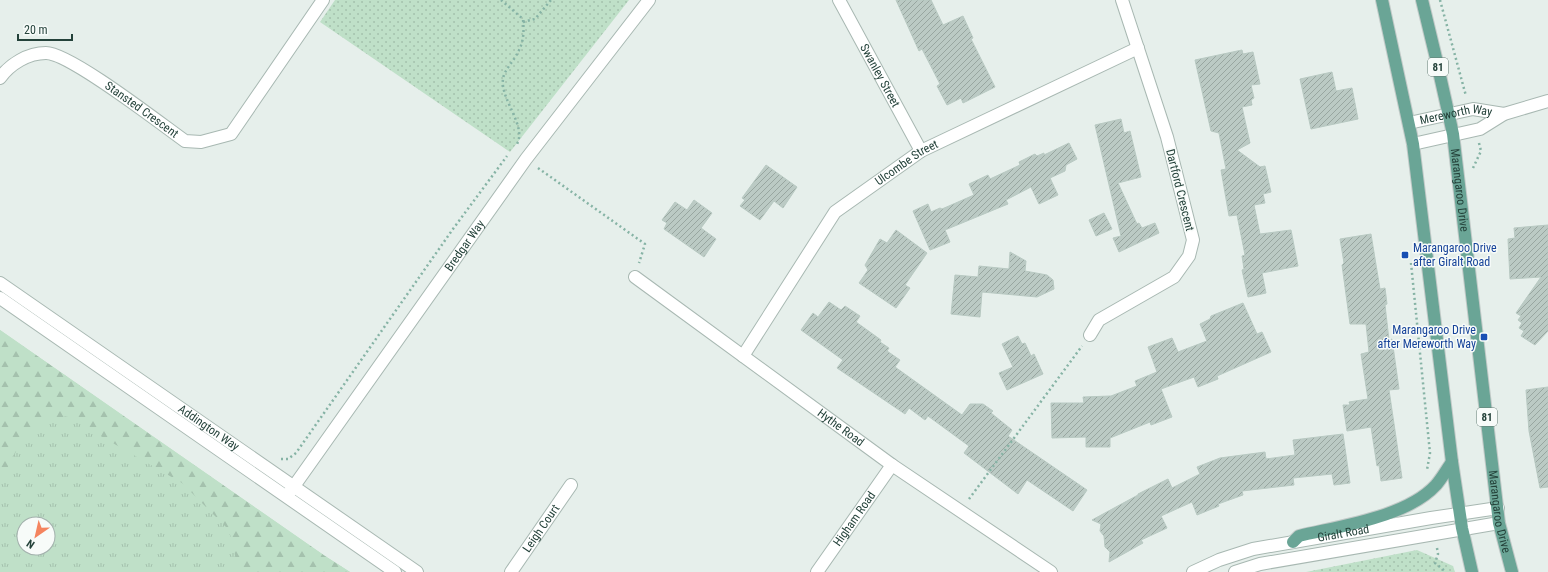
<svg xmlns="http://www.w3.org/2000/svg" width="1548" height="572" viewBox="0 0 1548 572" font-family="'Roboto Condensed',sans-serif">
<defs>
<pattern id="grass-tufts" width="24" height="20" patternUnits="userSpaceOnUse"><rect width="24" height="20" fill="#bfe0c8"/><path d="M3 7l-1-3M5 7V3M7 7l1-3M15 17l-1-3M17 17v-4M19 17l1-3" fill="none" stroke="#a4c1ad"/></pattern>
<pattern id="forest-firs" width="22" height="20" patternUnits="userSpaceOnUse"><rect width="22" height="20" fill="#bfe0c8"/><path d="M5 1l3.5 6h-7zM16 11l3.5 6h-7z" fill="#a4c1ad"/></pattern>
<pattern id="park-dots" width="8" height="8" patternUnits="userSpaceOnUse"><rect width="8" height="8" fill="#bfe0c8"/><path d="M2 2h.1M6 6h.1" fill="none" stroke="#a4c1ad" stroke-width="1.8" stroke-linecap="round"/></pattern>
<pattern id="building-hatch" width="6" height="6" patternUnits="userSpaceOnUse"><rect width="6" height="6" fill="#bbcac4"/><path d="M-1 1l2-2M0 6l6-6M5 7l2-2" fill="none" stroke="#98a6a0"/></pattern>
</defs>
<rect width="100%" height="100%" fill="#e6efeb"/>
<!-- grass -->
<path fill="url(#grass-tufts)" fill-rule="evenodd" d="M0 330 325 556 350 572H0ZM24 524H48V548H24Z"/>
<!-- forest -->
<polygon fill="url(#forest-firs)" points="0,330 325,556 350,572 239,572 229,530 182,483 66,416 38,424 20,444 0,482"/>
<!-- park -->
<g fill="url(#park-dots)">
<polygon points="335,0 629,0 510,152 320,22"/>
<polygon points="1417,550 1453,566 1455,572 1306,572"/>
</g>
<!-- building -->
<g fill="url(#building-hatch)" stroke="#b8c9c2">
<polygon points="896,0 931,0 943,25 963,16 973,38 971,39 995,87 963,103 961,98 947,105 937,86 940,84 922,49 919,51"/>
<polygon points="1242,50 1243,54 1253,52 1260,84 1251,85 1254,98 1251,100 1252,105 1242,107 1250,143 1237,150 1260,167 1265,166 1271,192 1263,194 1265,203 1254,205 1260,234 1291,230 1298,266 1262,273 1266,293 1248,297 1242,270 1244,269 1242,256 1245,255 1237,215 1229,216 1221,170 1226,169 1219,133 1211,131 1195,60"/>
<polygon points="1332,72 1336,91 1352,88 1358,119 1311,129 1300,79"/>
<polygon points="1121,119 1124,133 1130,131 1141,177 1118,183 1137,224 1139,223 1142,228 1155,223 1159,233 1119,252 1113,238 1121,236 1095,125"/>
<polygon points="1069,143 1077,159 1066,165 1065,171 1050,178 1058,195 1039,204 1031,187 1006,200 1008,204 945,230 950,242 930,250 913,211 928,204 931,212 940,208 942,209 974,195 969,184 988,175 990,179 1020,165 1019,162 1035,154 1037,156 1044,153 1044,155"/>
<polygon points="766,165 797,187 783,208 774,201 760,220 740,206 745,200 742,198"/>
<polygon points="694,200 712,213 701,228 716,239 704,257 664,229 667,223 662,220 675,202 687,210"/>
<polygon points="1104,213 1112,229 1096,236 1089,220"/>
<polygon points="1548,225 1548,331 1535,345 1521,336 1524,331 1519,328 1522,323 1518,320 1521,316 1516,313 1541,277 1510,279 1508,239 1515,238 1514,228"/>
<polygon points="896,230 927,253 905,285 910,288 896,308 859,283 868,270 865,265 880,239 887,243"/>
<polygon points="1371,234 1380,289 1385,288 1387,304 1385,305 1389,340 1392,339 1399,389 1389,390 1402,478 1381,481 1379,465 1377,466 1371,427 1347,431 1343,405 1350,405 1349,402 1368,399 1361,354 1369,352 1366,324 1350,324 1342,265 1344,263 1340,239"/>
<polygon points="1010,252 1026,261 1025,271 1047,275 1053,280 1054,289 1037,297 982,292 980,317 951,314 955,275 978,277 979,266 1009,269"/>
<polygon points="829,302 841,310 845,306 860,316 856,322 881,340 880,342 889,348 887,351 900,360 895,367 962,415 970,404 983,404 993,411 991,413 1012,430 1008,436 1087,490 1073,511 1027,480 1018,494 964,453 969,446 928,416 925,420 909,408 905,414 837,368 843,360 801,330 813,313 818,317"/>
<polygon points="1243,303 1257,334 1262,332 1271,352 1217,376 1218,379 1198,387 1194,377 1161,389 1172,417 1151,425 1150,422 1110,438 1110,447 1086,447 1086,437 1052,438 1051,403 1084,403 1083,397 1111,396 1137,386 1135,381 1157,372 1148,347 1172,338 1178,352 1207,341 1200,324 1210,319 1211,316"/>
<polygon points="1018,336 1022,344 1025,343 1031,356 1034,354 1043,374 1007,390 999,373 1013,367 1002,344"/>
<polygon points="1548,387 1548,487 1540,488 1529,431 1526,390"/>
<polygon points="1343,434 1350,483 1334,485 1332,474 1293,478 1294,485 1242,491 1243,495 1218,504 1219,506 1197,515 1192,502 1161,516 1167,528 1141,540 1143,543 1109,562 1110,552 1105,547 1104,536 1100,531 1101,524 1092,520 1138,495 1138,494 1168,479 1172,488 1200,474 1197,467 1220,458 1265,452 1266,459 1295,455 1293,440"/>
</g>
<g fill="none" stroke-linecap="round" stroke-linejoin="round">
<defs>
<g id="minor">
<path id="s1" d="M839 0 921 151"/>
<path id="s2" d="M0 78C10 64 28 53 46 53 70 53 161 124 185 141L201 142 231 134 323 0"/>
<path id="s3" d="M1409 123 1473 109 1504 114"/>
<polyline points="1413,144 1480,129 1504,114 1548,101"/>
<path id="s4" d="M635 277 892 465 1051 572"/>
<path id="s5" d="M0 283 417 572"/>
<polyline points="0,298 395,572"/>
<polyline points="1090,335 1099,320 1174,277 1189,256 1193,240 1167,137 1122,0"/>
<path id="s6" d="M743 356 835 212 921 151 1138 48"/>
<path id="s7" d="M287 496 526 159 649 0"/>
<path id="s8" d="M511 572 571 485"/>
<path id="s9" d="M817 572 892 465"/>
<path id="s10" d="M1193 572 1219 560 1253 549 1431 518 1498 508"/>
<polyline points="1235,572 1260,564 1499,523"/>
</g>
<g id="major">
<polyline points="1382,0 1413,144 1452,462 1462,528 1472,572"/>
<path id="s11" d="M1422 0 1436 58 1453 134 1499 523 1512 572"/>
<path d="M1293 542 1299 536C1340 526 1407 517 1436 485 1442 478 1447 469 1452 462"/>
</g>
</defs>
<!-- minor casing -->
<use href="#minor" stroke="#a8b8b2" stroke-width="14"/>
<!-- major casing -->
<use href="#major" stroke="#c2cac8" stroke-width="14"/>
<!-- path -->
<g stroke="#86b3a5" stroke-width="2.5" stroke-dasharray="2 3" stroke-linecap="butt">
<path d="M501 0 523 19C524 32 524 41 518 52 514 61 504 70 503 79 500 99 527 126 517 144"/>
<polyline points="1440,0 1466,96"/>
<polyline points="523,22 535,19 551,0"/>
<polyline points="538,168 645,244 639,263"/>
<polyline points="1473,168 1481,151 1479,143"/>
<polyline points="1411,263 1430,453 1427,470"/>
<polyline points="281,459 288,459 296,453 453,229 507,156"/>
<polyline points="969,499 1082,346"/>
<polyline points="1437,548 1438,554 1435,563 1446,572"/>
</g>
<!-- minor -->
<use href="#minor" stroke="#fff" stroke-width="12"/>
<!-- major -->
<use href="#major" stroke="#6aa596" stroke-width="12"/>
</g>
<!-- markers -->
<g fill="#1a4fb4" stroke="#f7fbf9" stroke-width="1.5">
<rect x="1401" y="251" width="8" height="8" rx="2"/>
<rect x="1480" y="333" width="8" height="8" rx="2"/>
</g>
<g text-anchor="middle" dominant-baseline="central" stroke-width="3" stroke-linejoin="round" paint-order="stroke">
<!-- shield labels -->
<g fill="#f7fbf9" stroke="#637a73" stroke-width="1">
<rect x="1428" y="58" width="20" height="18" rx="3"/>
<rect x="1477" y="408" width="20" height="18" rx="3"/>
</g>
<g font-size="11" font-weight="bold" fill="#24423a">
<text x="1438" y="67">81</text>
<text x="1487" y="417">81</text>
</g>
<!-- street labels -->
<g font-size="12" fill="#24423a" stroke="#f7fbf9">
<text stroke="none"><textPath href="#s1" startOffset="86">Swanley Street</textPath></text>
<text stroke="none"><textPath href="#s2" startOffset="166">Stansted Crescent</textPath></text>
<text stroke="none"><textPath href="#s3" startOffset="48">Mereworth Way</textPath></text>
<text stroke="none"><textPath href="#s6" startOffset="258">Ulcombe Street</textPath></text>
<text transform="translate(1180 190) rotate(76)">Dartford Crescent</text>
<text stroke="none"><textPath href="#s11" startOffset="194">Marangaroo Drive</textPath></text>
<text stroke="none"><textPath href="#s7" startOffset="307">Bredgar Way</textPath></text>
<text stroke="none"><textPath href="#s5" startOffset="254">Addington Way</textPath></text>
<text stroke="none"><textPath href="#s4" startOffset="255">Hythe Road</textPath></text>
<text stroke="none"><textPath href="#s11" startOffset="518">Marangaroo Drive</textPath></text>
<text stroke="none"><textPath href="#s9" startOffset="65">Higham Road</textPath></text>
<text stroke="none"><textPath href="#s8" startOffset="53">Leigh Court</textPath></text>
<text stroke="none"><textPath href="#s10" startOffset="156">Giralt Road</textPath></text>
</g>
<!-- transit labels -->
<g font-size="12" fill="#164399" stroke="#f7fbf9" text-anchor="start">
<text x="1413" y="248">Marangaroo Drive<tspan x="1413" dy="14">after Giralt Road</tspan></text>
<text x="1476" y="330" text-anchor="end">Marangaroo Drive<tspan x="1476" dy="14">after Mereworth Way</tspan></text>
</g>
</g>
<!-- north arrow -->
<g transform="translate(36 536) rotate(214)"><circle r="19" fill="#f7fbf9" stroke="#a3b1ad"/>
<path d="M0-3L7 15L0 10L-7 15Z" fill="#f4845f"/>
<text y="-6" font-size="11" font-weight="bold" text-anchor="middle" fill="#24423a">N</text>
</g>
<!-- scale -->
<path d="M18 34v6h54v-6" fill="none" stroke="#24423a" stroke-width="2"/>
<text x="24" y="34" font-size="12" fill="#24423a" stroke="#f7fbf9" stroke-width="3" paint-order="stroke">20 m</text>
</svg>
